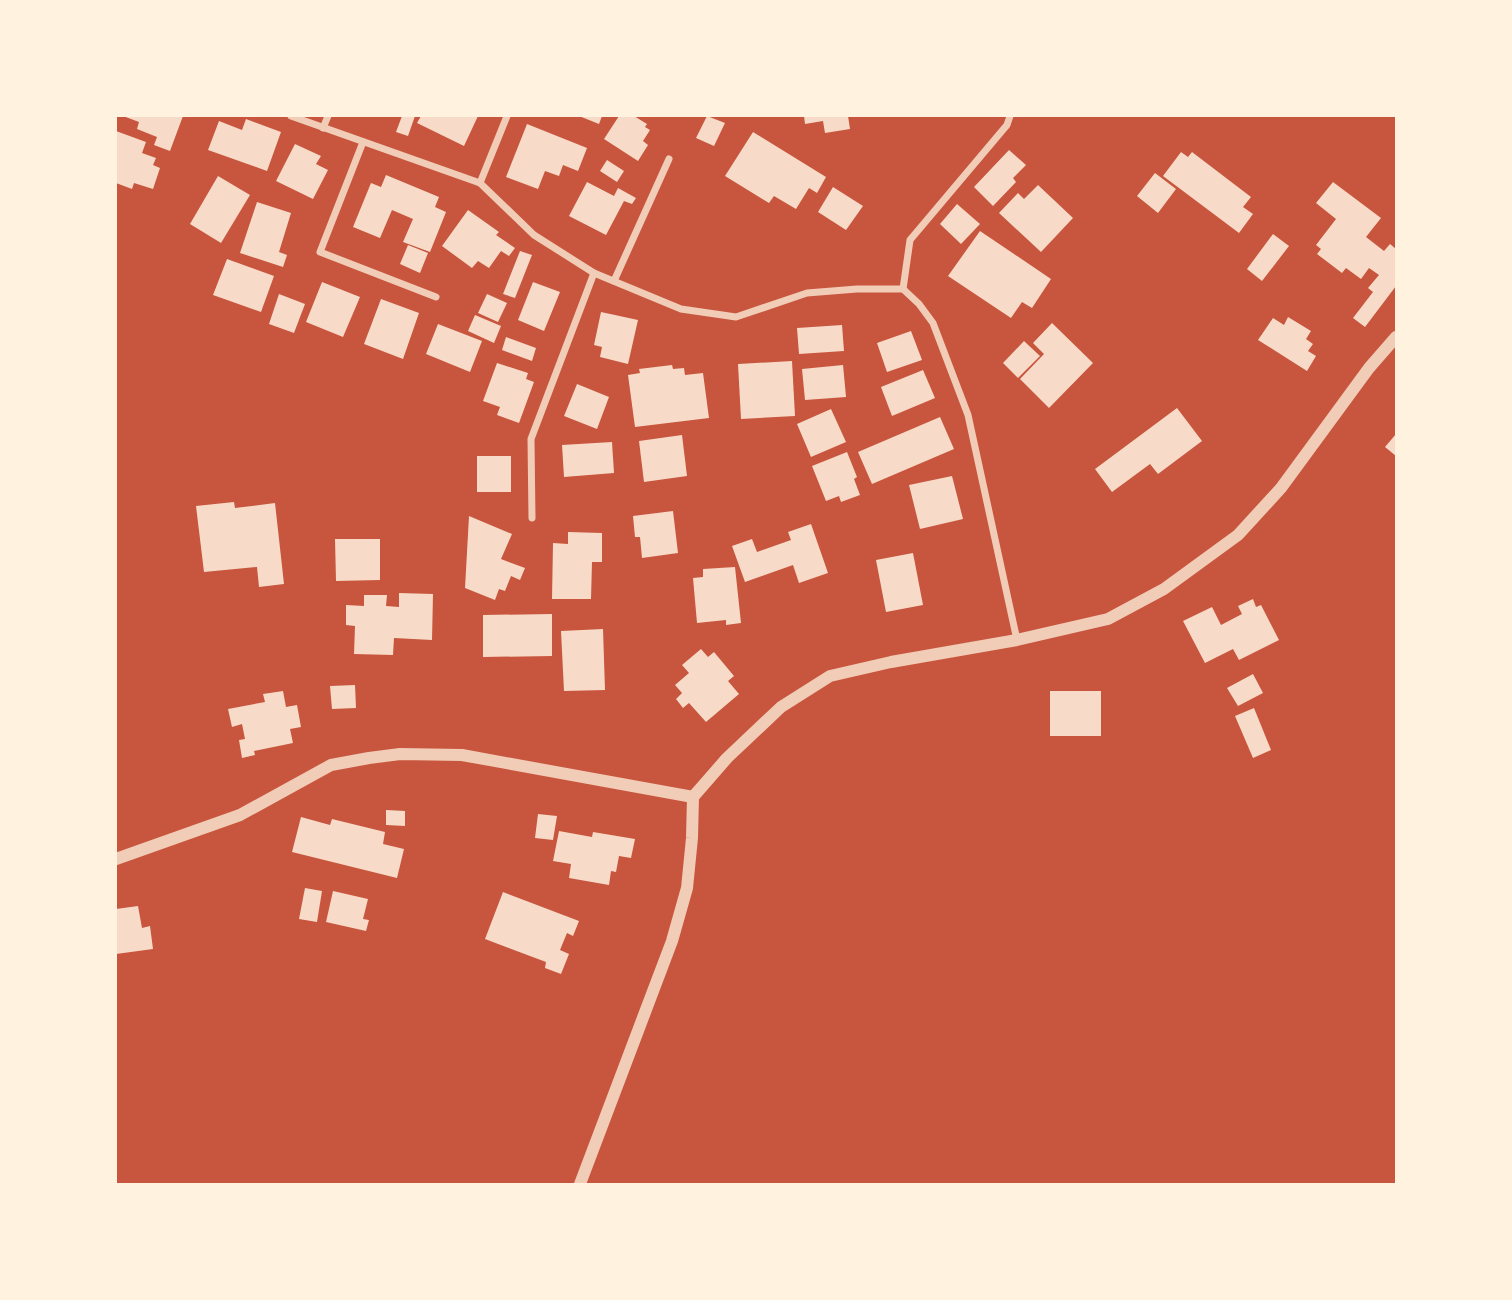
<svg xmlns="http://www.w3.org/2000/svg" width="1512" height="1300" viewBox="0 0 1512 1300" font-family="'PT Sans Narrow',sans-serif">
<rect width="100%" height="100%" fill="#c8553d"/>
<!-- building -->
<g fill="#f7dbc8">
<polygon points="123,116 183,116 170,151 154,145 157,137 137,129 139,122"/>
<polygon points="402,116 415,116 408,136 396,132"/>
<polygon points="421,116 478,116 464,146 417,123"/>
<polygon points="579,116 602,116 599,124"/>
<polygon points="619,116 634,116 647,124 645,127 650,130 643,141 648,145 638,161 604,139"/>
<polygon points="707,116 725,123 714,146 696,138"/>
<polygon points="804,116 848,116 850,129 825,133 823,121 805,124"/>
<polygon points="246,119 281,132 267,171 208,150 219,121 242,130"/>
<polygon points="527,124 587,148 578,171 563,165 559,176 545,171 538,189 506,177"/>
<polygon points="116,131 146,142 142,153 156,158 153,165 160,168 153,189 134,183 132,189 116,183"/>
<polygon points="753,132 826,177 817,193 809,188 796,209 774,196 769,203 725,176"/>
<polygon points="295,144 321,156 316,164 328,170 313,199 276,181"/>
<polygon points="1009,150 1026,165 1013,178 1016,182 993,206 974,187"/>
<polygon points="1181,152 1188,157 1192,152 1251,197 1243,207 1253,214 1239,233 1163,176"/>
<polygon points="607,160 624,171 617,182 600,171"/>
<polygon points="1155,173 1176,189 1158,213 1137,196"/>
<polygon points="386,175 439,197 435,207 446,212 430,252 403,242 413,219 392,210 380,238 353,227 371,183 381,187"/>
<polygon points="218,176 250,195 221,243 190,224"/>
<polygon points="587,182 614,196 618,188 636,198 632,204 624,201 606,235 569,216"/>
<polygon points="1333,182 1381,218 1366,237 1384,251 1390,244 1396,249 1396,286 1365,327 1353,318 1373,292 1368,288 1379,275 1369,268 1361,279 1346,268 1342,273 1317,254 1321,249 1316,245 1336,219 1316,203"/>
<polygon points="1038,185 1073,218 1041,252 999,213 1018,193 1024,199"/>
<polygon points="833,187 863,206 846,230 818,212"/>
<polygon points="257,202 291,213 279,252 287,255 283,267 240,253"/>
<polygon points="957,204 980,224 961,244 940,224"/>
<polygon points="468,210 499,232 496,235 515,248 509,256 501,251 489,268 478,261 472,268 442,246"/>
<polygon points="980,231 1051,279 1032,308 1022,302 1011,318 948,276"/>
<polygon points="1273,234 1289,246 1262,281 1247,269"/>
<polygon points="408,245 428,253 420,273 400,264"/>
<polygon points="520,251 532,255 515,298 503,294"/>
<polygon points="227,259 274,276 261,312 213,295"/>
<polygon points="322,282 360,297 343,337 306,322"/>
<polygon points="533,282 560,292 544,331 518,320"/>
<polygon points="279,294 305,304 294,333 269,324"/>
<polygon points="487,294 507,303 498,322 478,313"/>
<polygon points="381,299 419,313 403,359 364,344"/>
<polygon points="601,312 638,320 628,364 600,357 602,347 594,345"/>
<polygon points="475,315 501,326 494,343 468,331"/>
<polygon points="1288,317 1311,331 1306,339 1313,344 1308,351 1316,356 1307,371 1258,340 1273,318 1284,325"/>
<polygon points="1052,323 1093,363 1049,408 1020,379 1044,354 1033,343"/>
<polygon points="438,324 482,341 470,372 426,354"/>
<polygon points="842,325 844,351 799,354 797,328"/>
<polygon points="911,331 922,360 887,372 877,343"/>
<polygon points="506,337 536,348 532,361 502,350"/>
<polygon points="1024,341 1040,356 1018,378 1003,363"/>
<polygon points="792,361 795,416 741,419 738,364"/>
<polygon points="497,363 528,373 526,379 534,382 519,423 497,415 500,407 483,401"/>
<polygon points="672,365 673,369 684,368 685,375 703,373 709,418 635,427 628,375 640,373 639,369"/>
<polygon points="843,365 846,397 805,400 802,369"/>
<polygon points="923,370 935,398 892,416 881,387"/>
<polygon points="577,384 609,397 597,429 564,416"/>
<polygon points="1177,408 1202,441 1158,474 1150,464 1112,492 1095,469"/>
<polygon points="831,409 846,442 811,457 797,424"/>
<polygon points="940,417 954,449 872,484 858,452"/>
<polygon points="1396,434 1396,456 1385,447"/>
<polygon points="682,435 687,476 644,482 639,441"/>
<polygon points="612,442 614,473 564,477 562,445"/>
<polygon points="847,452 857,477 854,479 860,495 841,502 839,496 826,501 812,466"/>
<rect x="477" y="456" width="34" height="36"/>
<polygon points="952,476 963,519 920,529 909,485"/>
<polygon points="234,502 235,508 275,503 284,584 259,587 257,567 204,572 196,506"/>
<polygon points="673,511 678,553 642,558 640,537 635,537 633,516"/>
<polygon points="469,516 512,534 501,559 525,568 520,580 511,576 505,591 499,589 495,600 465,588"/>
<polygon points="811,524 828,573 799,583 793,565 745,582 732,546 752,539 757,552 791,540 788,532"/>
<polygon points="568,532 602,533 602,562 592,562 591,599 552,599 553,543 568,544"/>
<polygon points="335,539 380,539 380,580 336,581"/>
<polygon points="913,553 923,605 886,612 876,560"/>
<polygon points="735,567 741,623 726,625 726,620 697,623 693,578 703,577 703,569"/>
<polygon points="399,593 433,594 432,640 394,638 393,655 354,654 355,626 346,625 346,605 364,606 364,595 387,595 386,606 399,607"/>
<polygon points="1253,599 1256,607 1261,605 1279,640 1239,660 1233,649 1205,663 1183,621 1212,607 1221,625 1242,614 1238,606"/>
<polygon points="552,614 552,656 483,657 483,615"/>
<polygon points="603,629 605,690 564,691 561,631"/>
<polygon points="701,649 708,657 714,652 734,676 728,681 739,694 706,722 689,703 683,708 676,699 682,693 675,685 689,673 682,665"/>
<polygon points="1253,674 1263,693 1238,706 1227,688"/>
<polygon points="355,685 356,708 332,709 330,686"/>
<polygon points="283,691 286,707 297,705 301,727 290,729 293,743 254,751 255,755 242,758 239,740 245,739 242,724 232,727 228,709 265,702 263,694"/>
<rect x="1050" y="691" width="51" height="45"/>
<polygon points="1254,708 1271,750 1253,758 1235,716"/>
<polygon points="386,810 405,811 405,826 386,825"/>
<polygon points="538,814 557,816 553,840 535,838"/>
<polygon points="301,817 330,825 332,819 385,832 383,844 404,849 397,878 292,852"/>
<polygon points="559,831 592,837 593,832 635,839 631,858 619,856 616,872 611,871 609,885 569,878 571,864 553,861"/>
<polygon points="305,888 322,891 317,922 299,919"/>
<polygon points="333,891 368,899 363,919 369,920 366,931 326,922"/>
<polygon points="503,892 579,921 573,936 567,933 560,950 569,954 561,974 545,968 546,962 485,939"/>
<polygon points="138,906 142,928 150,926 153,949 116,954 116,909"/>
</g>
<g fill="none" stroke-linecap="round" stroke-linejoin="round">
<!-- minor -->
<g stroke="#f1ccb7" stroke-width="7">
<polyline points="291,116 480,183 534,235 594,273 681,309 736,317 807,293 857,289 903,289 919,304 933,323 968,415 1017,640"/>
<polyline points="323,128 328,116"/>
<polyline points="363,142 320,252 436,297"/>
<polyline points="480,183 507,116"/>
<polyline points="614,281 669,159"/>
<polyline points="903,289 910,240 1007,125 1010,116"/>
<polyline points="532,518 531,439 594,273"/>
</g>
<!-- tertiary -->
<g stroke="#f1ccb7" stroke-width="12">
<polyline points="116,859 240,815 331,765 369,758 400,754 462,755 693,797"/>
<polyline points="580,1184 672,941 687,888 692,838 693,797 727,758 781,707 830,676 891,662 1017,640 1108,619 1164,589 1238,535 1281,488 1369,368 1396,337"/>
</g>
</g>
<!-- border -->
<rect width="1512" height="1300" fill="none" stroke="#fff3e0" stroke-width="234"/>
</svg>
